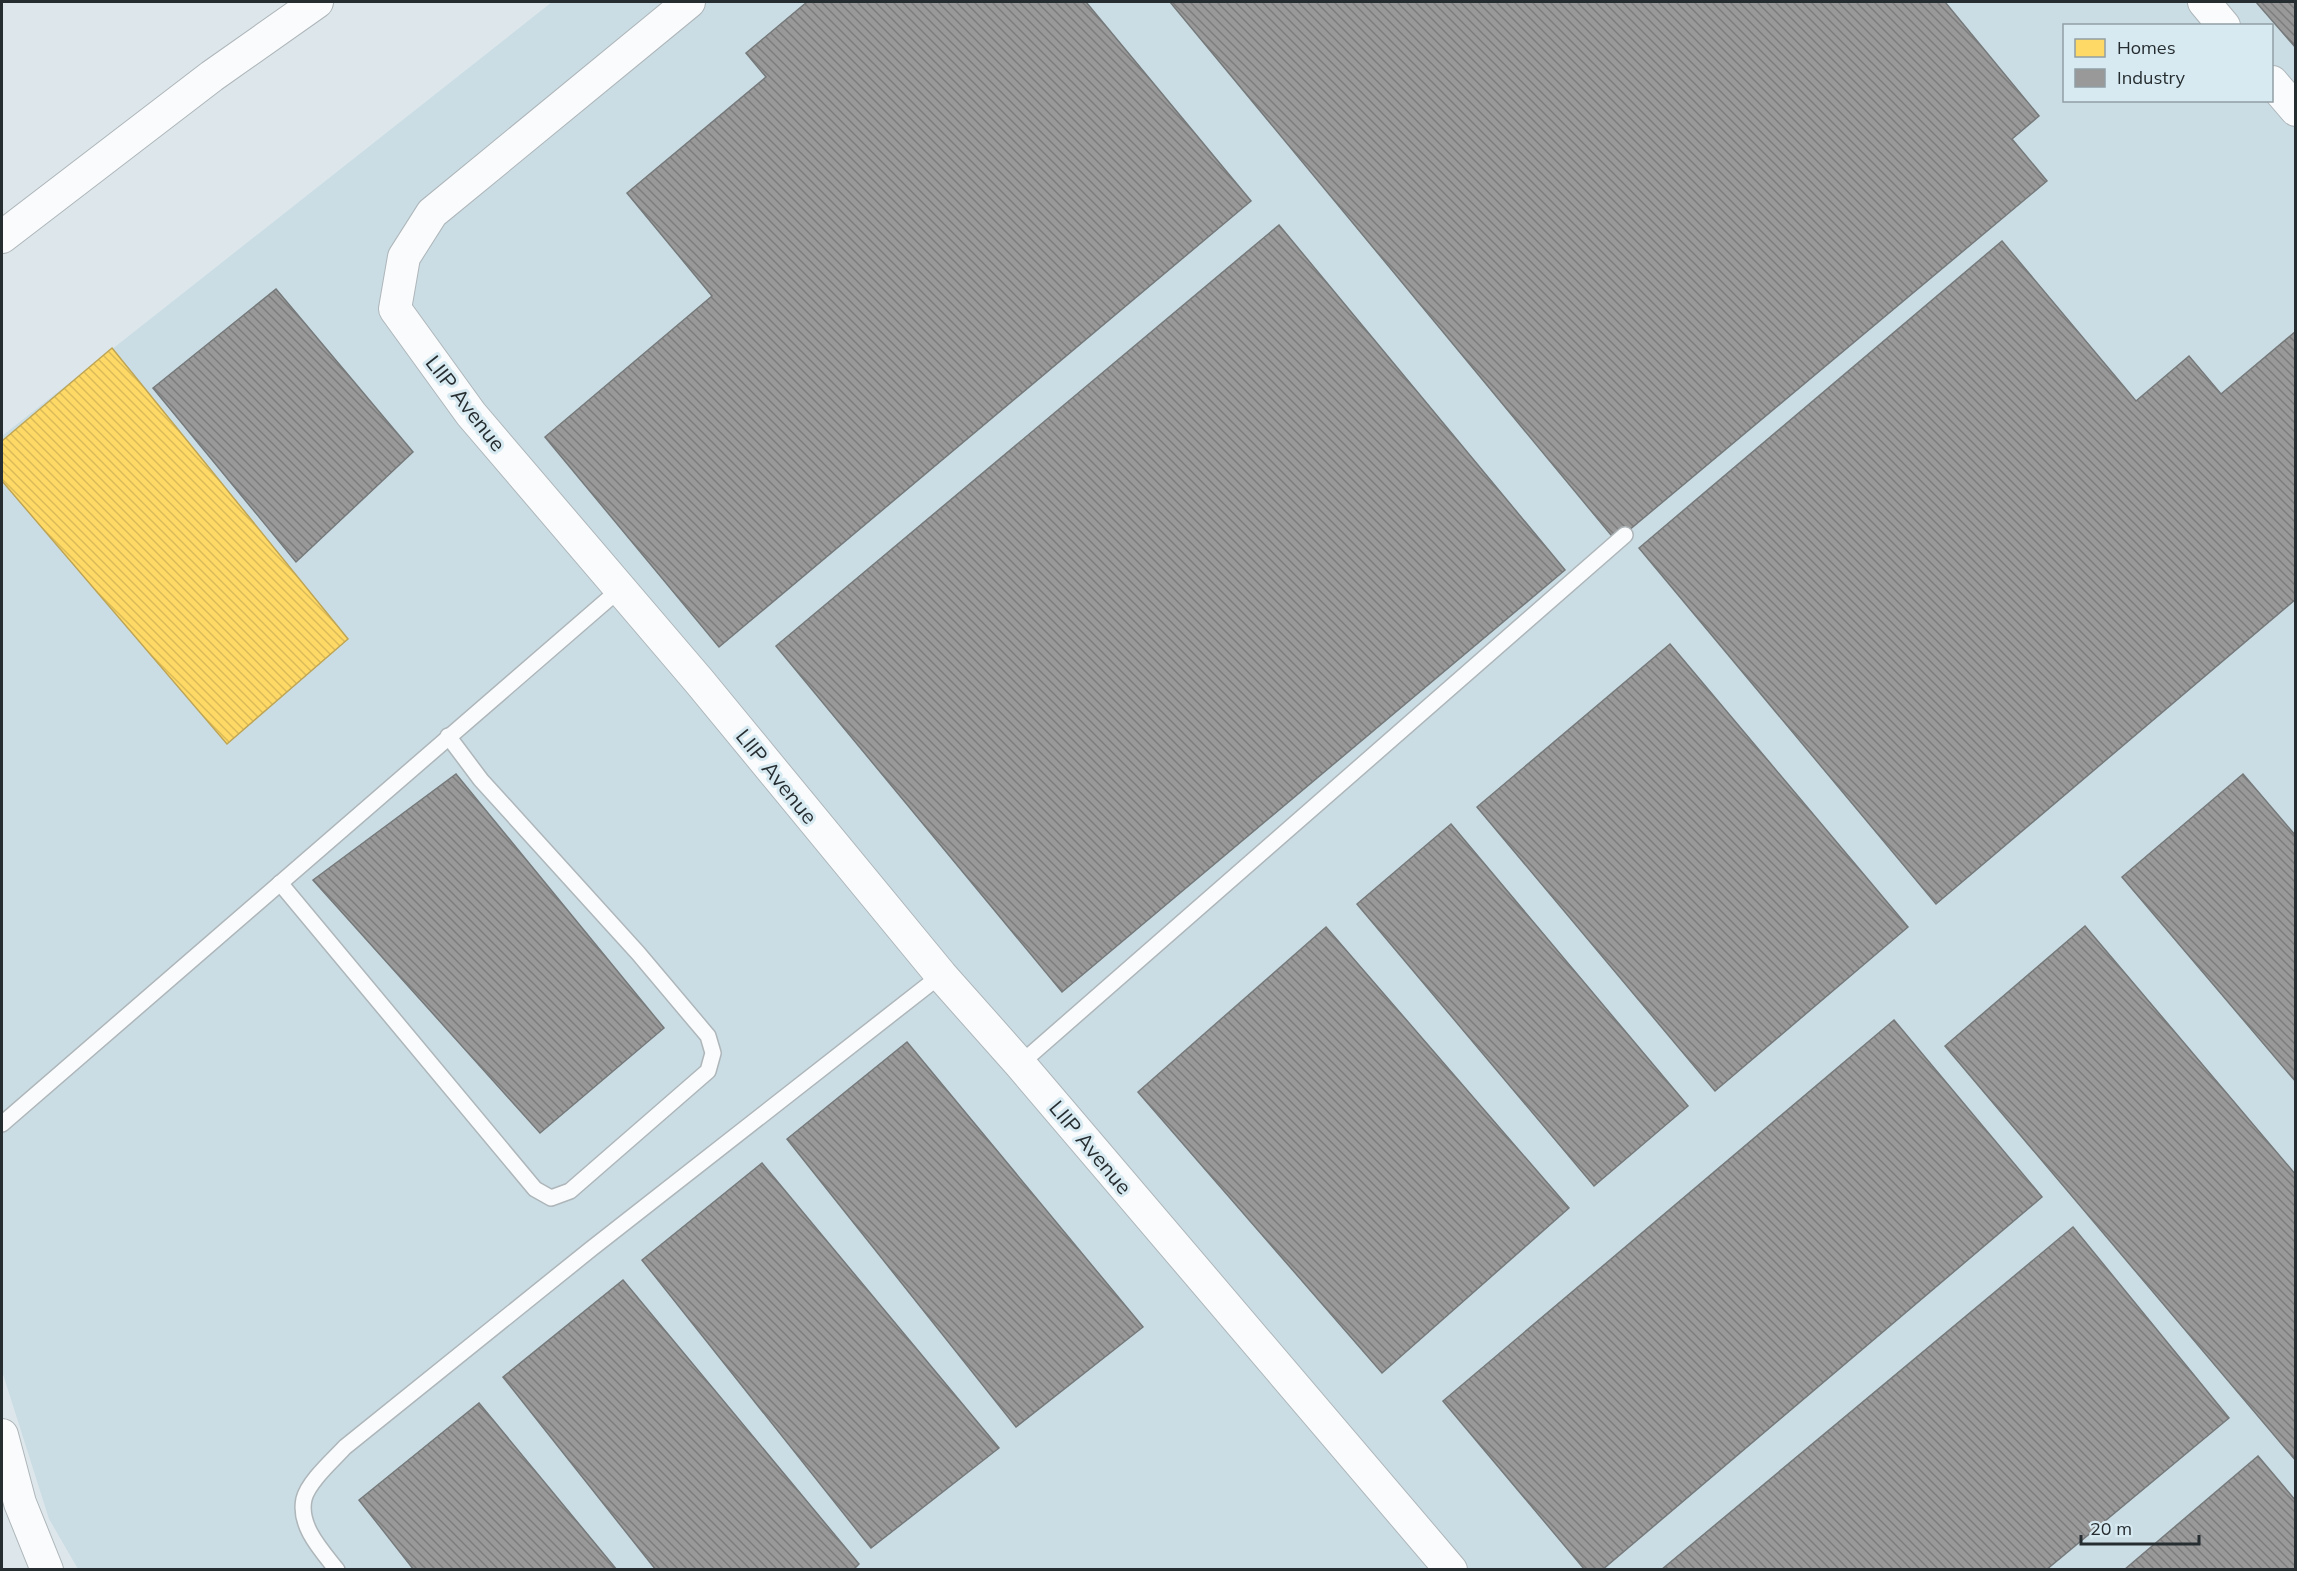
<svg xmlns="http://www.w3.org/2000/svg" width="2297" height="1571" viewBox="0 0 2297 1571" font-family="Mulish,sans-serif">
<defs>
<pattern id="homes-back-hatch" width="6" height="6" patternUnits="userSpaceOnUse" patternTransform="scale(1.5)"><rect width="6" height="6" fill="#ffd966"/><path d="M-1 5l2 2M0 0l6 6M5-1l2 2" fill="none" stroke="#dabb59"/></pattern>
<pattern id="industry-back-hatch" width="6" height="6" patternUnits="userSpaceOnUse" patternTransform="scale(1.5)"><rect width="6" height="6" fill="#999"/><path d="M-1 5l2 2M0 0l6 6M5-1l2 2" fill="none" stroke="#7d7d7d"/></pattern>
</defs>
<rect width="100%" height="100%" fill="#dde7eb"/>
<!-- built -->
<path fill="#cadde4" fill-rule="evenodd" d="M552 2H2295V1569H78L49 1519 2 1371V436ZM2064 26H2272V100H2064Z"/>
<!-- homes -->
<polygon fill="url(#homes-back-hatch)" stroke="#bea556" stroke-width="1.5" points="112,348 348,639 227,744 2,481 2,441"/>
<!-- industry -->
<g fill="url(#industry-back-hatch)" stroke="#76797a" stroke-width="1.5">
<polygon points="807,2 1086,2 1251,201 719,647 545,437 712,296 627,193 766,77 746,53"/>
<polygon points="1170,2 1945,2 2039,116 2012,139 2047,181 1616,541"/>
<polygon points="2256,2 2296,2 2296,48"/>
<polygon points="1279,225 1565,570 1062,992 776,646"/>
<polygon points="2002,241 2136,401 2189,356 2221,394 2296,331 2296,599 1936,904 1639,548"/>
<polygon points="276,289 413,452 296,562 153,388"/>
<polygon points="1670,644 1908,927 1715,1091 1477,807"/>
<polygon points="456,774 664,1028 540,1133 313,880"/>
<polygon points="2243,774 2296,836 2296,1082 2122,877"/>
<polygon points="1451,824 1688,1106 1594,1186 1357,904"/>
<polygon points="2085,926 2296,1175 2296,1461 1945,1046"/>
<polygon points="1326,927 1569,1208 1382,1373 1138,1092"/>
<polygon points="1894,1020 2042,1197 1602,1570 1585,1570 1443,1401"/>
<polygon points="907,1042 1143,1327 1016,1427 787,1139"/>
<polygon points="762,1163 999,1448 871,1548 642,1260"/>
<polygon points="2073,1227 2229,1418 2046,1570 1661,1570"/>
<polygon points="623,1280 859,1564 853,1570 656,1570 503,1377"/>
<polygon points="479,1403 617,1570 414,1570 359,1500"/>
<polygon points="2258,1456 2296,1501 2296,1570 2124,1570"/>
</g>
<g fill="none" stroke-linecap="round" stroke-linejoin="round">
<defs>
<g id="lane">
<polyline points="280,883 535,1189 551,1198 570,1191 708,1071 713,1053 708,1036 638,953 481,780 448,736"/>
<polyline points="1020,1064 1625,535"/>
<polyline points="2,1124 620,589"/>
<path d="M337 1570C322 1551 298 1526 304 1499 308 1482 333 1460 345 1447L591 1249 941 975"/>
</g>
<g id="street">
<polyline points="689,2 432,213 404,257 395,309 471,414 699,681 941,975 1020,1064 1451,1570"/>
<polyline points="2204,2 2224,26"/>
<polyline points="2272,82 2296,110"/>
<polyline points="2,237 212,76 317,2"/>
<polyline points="2,1435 20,1503 47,1570"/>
</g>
</defs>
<!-- lane casing -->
<use href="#lane" stroke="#aeb6ba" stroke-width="18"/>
<!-- street casing -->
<use href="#street" stroke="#aeb6ba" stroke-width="34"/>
<!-- lane -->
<use href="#lane" stroke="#fafbfc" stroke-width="15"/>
<!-- street -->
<use href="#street" stroke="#fafbfc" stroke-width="32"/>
</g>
<g text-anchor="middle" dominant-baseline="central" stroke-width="6" stroke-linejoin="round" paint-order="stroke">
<!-- street labels -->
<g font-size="21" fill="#262d30" stroke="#d7eaf1">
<text transform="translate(466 403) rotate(52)">LIIP Avenue</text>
<text transform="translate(777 776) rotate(51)">LIIP Avenue</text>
<text transform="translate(1091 1147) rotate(50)">LIIP Avenue</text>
</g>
</g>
<!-- border -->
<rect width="2297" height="1571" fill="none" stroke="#262d30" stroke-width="6"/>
<!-- legend -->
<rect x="2063" y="24" width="210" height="78" fill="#d7eaf1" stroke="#909ea4" stroke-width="1.5"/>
<rect x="2075" y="39" width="30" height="18" fill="#ffd966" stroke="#909ea4" stroke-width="1.5"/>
<text x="2117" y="54" font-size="18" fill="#262d30">Homes</text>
<rect x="2075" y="69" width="30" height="18" fill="#999999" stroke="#909ea4" stroke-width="1.5"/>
<text x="2117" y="84" font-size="18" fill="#262d30">Industry</text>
<!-- scale -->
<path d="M2081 1535v9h118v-9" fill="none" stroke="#262d30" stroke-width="3"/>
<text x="2090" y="1535" font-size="18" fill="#262d30" stroke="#d7eaf1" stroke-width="4.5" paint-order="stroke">20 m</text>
</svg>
